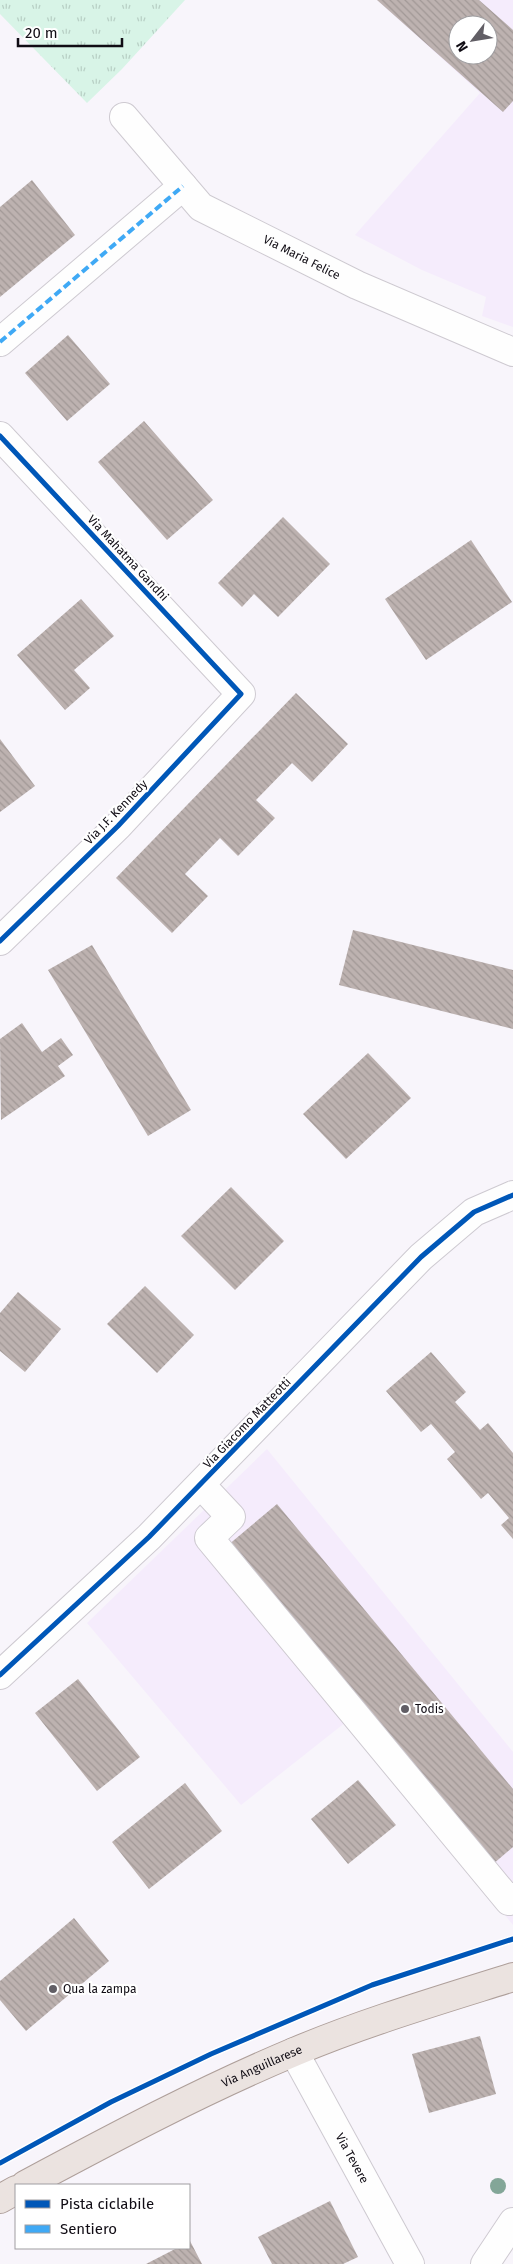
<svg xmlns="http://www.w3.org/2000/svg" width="513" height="2264" viewBox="0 0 513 2264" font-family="'Fira Sans',sans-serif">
<defs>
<pattern id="grass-tufts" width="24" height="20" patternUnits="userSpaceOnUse" patternTransform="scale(1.25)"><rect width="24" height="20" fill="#d8f4e7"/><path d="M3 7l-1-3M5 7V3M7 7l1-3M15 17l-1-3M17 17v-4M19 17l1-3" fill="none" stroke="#b8d0c5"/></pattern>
<pattern id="building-back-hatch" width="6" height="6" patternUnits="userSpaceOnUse" patternTransform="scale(1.25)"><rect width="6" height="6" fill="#bdb2b0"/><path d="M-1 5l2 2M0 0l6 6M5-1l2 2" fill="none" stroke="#a19896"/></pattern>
</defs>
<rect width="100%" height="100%" fill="#f8f5fb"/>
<!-- built -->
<g fill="#f5ecfc" fill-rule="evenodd">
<path d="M377 0H513V327L482 316 486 297 422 270 355 235 480 93ZM458 25H488V55H458Z"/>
<polygon points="267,1449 513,1752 513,1925 346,1722 241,1805 87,1623"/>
</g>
<!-- grass -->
<polygon fill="url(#grass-tufts)" points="0,0 185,0 122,69 87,103 0,14"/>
<!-- building -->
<g fill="url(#building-back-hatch)" fill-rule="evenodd">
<path d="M377 0H479L513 30V101L503 112ZM458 25H488V55H458Z"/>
<polygon points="32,180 75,235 0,297 0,207"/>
<polygon points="68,335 110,384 67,421 25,373"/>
<polygon points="144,421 213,500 167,540 98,462"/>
<polygon points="283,517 330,564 278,617 254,594 242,607 218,583"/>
<polygon points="471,540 512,602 426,660 385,599"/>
<polygon points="81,599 114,636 74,670 90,688 65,710 17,655"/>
<polygon points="296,693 348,744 312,782 292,763 256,800 275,818 238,856 220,838 185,874 208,896 172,933 116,878"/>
<polygon points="0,739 35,786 0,812"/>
<polygon points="353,930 513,970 513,1029 339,985"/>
<polygon points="92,945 191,1110 148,1136 48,970"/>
<polygon points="22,1023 42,1052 61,1038 73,1055 58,1066 65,1076 1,1120 0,1039"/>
<polygon points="368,1053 411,1098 346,1159 303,1114"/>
<polygon points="231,1187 284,1241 235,1290 181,1236"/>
<polygon points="145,1286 194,1335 157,1373 107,1324"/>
<polygon points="18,1292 61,1329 25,1372 0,1351 0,1313"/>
<polygon points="431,1352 466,1392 455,1402 480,1430 488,1423 513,1453 513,1539 501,1525 509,1518 488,1493 481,1499 447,1459 455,1452 431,1424 421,1432 386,1391"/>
<polygon points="277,1504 513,1789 513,1847 492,1865 227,1546"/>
<polygon points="78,1679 140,1757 97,1791 35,1713"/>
<polygon points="358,1780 396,1825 348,1864 311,1819"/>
<polygon points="185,1783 222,1831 149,1889 112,1842"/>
<polygon points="74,1918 109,1961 26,2031 0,2000 0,1981"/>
<polygon points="480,2036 496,2094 429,2113 412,2054"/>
<polygon points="330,2201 358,2257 343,2264 272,2264 258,2237"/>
<polygon points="189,2239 202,2264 146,2264 177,2248 189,2248"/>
</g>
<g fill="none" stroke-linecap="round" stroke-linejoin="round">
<defs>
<g id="minor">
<path id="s1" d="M124 117 201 207 357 285 513 352"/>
<polyline points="0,342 183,186"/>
<polyline points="0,436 241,694 118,826 0,941"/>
<polyline points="201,1485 231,1517 209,1538 509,1901 513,1897"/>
<polyline points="0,1675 149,1537 421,1257 474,1212 513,1195"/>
<path id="s2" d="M294 2052 410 2264"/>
<polyline points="485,2264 513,2222"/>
</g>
<g id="major">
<path id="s3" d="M25 2185C113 2138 201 2091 294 2052 365 2022 440 2000 513 1977"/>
<polyline points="0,2199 16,2190"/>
</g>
</defs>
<!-- minor casing -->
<use href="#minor" stroke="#cecad1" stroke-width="30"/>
<!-- major casing -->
<use href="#major" stroke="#ae9f9a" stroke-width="30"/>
<!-- minor -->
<use href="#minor" stroke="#fefefe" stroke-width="28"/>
<!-- major -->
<use href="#major" stroke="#ebe3e0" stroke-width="28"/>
<!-- quiet -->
<polyline stroke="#3fa9f5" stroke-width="4" stroke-dasharray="8 4" stroke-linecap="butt" points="0,342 183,186"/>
<defs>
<g id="cycleway">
<polyline points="0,436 241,694 118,826 0,941"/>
<polyline points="0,1675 149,1537 421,1257 474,1212 513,1195"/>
<polyline points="0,2163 111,2102 211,2054 372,1985 513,1939"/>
</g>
</defs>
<!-- cycleway casing -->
<use href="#cycleway" stroke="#fff" stroke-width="8"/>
<!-- cycleway -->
<use href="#cycleway" stroke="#0057b8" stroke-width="5"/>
</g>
<!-- trees -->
<circle fill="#83a698" cx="498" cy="2186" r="8"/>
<!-- markers -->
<g fill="#615e65" stroke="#fff" stroke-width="2">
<circle cx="405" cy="1709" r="5"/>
<circle cx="53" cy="1989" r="5"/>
</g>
<g text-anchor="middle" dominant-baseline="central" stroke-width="4.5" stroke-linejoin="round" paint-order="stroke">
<!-- street labels -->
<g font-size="12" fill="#100c14" stroke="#fff">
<text stroke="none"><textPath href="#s1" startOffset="231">Via Maria Felice</textPath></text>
<text transform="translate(128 558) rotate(47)">Via Mahatma Gandhi</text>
<text transform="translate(116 812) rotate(-46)">Via J.F. Kennedy</text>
<text transform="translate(247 1423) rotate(-46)">Via Giacomo Matteotti</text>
<text stroke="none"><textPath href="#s3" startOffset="265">Via Anguillarese</textPath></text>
<text stroke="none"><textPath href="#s2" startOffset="121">Via Tevere</textPath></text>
</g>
<!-- poi labels -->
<g font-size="12" fill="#100c14" stroke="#fff" text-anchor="start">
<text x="415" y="1709">Todis</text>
<text x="63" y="1989">Qua la zampa</text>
</g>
</g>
<!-- legend -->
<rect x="15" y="2184" width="175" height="65" fill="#ffffff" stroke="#9f9ea1"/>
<rect x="25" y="2200" width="25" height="8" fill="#0057b8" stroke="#9f9ea1"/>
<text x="60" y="2209" font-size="15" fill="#100c14">Pista ciclabile</text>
<rect x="25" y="2225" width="25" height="8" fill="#3fa9f5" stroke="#9f9ea1"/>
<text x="60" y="2234" font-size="15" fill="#100c14">Sentiero</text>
<!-- north arrow -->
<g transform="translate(473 40) rotate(239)"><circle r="24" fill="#ffffff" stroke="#9f9ea1"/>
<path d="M0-4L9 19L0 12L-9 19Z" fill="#615e65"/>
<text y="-8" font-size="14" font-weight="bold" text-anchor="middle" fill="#100c14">N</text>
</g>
<!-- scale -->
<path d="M18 38v8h104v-8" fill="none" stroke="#100c14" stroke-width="2.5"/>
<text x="25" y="38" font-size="15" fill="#100c14" stroke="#ffffff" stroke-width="4" paint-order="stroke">20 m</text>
</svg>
